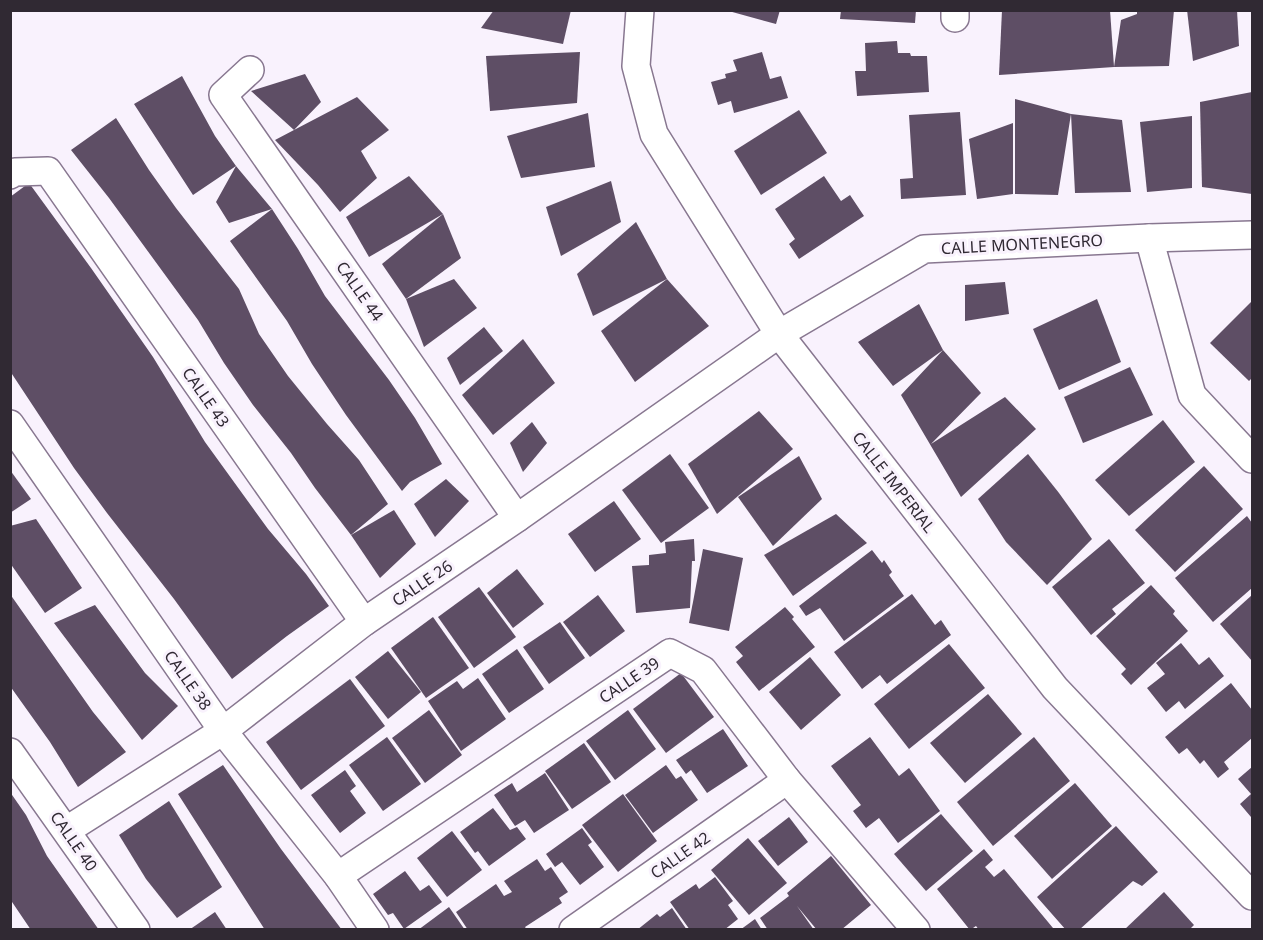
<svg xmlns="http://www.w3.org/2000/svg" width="1263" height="940" viewBox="0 0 1263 940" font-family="'Noto Sans',sans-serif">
<rect width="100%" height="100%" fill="#f9f2fd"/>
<!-- building -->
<g fill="#5e4e65">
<polygon points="494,10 571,10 563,44 481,28"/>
<polygon points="725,10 780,10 776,24"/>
<polygon points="841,10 916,10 915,23 840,19"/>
<polygon points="1002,10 1110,10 1114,67 999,75"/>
<polygon points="1137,10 1174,10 1169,66 1114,67 1121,20 1137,14"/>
<polygon points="1187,10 1237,10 1239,46 1193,61"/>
<polygon points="897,41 898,53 910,53 911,56 927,56 929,92 857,96 855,71 866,71 865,43"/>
<polygon points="580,52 577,103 490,111 486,56"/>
<polygon points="762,52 770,79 781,76 788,98 734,113 731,101 718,105 711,82 726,78 725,74 737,71 733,60"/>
<polygon points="305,74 321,102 294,130 357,97 389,130 361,151 377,178 340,212 318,185 275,140 294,130 251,91"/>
<polygon points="182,76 215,136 236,166 272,209 229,223 216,202 236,166 193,195 134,104"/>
<polygon points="1252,92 1252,194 1202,187 1200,102"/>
<polygon points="1015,99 1071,114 1122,120 1131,192 1075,193 1071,114 1058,195 1015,194"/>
<polygon points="799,110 827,153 761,195 734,151"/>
<polygon points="960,112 966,195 901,199 900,179 913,178 909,115"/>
<polygon points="588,113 595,167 521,178 507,136"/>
<polygon points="1192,116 1192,188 1147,192 1140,122"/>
<polygon points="116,118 149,170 176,208 239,289 259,334 288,376 327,424 359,460 388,504 351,535 315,488 291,453 253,405 224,363 198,320 109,198 71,150"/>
<polygon points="1013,123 1013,194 977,199 969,139"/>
<polygon points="409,176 443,214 369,257 346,217"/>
<polygon points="824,176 841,201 850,195 864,216 799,259 789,244 795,239 775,209"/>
<polygon points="611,181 621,222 561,256 546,207"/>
<polygon points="29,183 91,268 153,357 205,442 268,529 306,574 329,606 287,636 232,679 174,599 107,513 74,468 10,371 10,197"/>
<polygon points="272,209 298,249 325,296 389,380 415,418 442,464 410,482 402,491 346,415 312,364 287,321 230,241"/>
<polygon points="443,214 461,258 406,299 382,264"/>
<polygon points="636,222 667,279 593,316 577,274"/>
<polygon points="454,279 477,308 424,347 406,299"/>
<polygon points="667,279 709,326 635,382 601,331"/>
<polygon points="1005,282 1009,314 965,321 965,285"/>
<polygon points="1097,299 1121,362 1059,390 1033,329"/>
<polygon points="1252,301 1252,378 1249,381 1210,343"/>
<polygon points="919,304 943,350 981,393 931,444 1005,397 1036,429 961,497 901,395 943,350 893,386 858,342"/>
<polygon points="484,327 503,351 460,385 447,358"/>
<polygon points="523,339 555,383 493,435 462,395"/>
<polygon points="1130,367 1153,415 1083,443 1064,397"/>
<polygon points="759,411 793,449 717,514 688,464"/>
<polygon points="1163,420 1195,462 1129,516 1095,480"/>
<polygon points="532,422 547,443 523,472 510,443"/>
<polygon points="670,454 709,508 661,543 622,490"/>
<polygon points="1028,454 1059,493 1092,539 1047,585 1006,542 978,499"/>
<polygon points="799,456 822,499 773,546 738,497"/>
<polygon points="1204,466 1243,509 1175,572 1135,530"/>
<polygon points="10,470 31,499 10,513"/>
<polygon points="446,479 469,501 435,537 414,504"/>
<polygon points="614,501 641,539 595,572 568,534"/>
<polygon points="394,510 416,544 380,578 351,535"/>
<polygon points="836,514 867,543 793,596 764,555"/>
<polygon points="1247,516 1252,523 1252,588 1213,622 1175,578"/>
<polygon points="36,519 82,588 45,613 10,563 10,526"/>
<polygon points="694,539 695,561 692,561 690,608 636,613 632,566 649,565 649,555 666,553 665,542"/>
<polygon points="1109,539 1145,583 1112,609 1116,614 1091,635 1052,587"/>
<polygon points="703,549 743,558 729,631 689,623"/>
<polygon points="872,550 882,563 884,560 892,572 889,575 904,596 844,641 820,608 806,616 799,606"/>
<polygon points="517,569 544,604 513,628 487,593"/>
<polygon points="1151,585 1175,611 1173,614 1188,631 1131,685 1121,674 1126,669 1096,636"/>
<polygon points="479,587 516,637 474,668 438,617"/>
<polygon points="10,594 93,712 126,752 78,787 50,742 10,686"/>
<polygon points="912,594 935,625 941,620 951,635 887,684 880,675 862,689 834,652"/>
<polygon points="598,595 625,631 590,657 563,622"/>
<polygon points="1252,595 1252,661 1220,624"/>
<polygon points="95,605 145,673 178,706 142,740 54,623"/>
<polygon points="785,607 794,617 792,619 815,647 759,691 736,662 743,656 735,647"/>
<polygon points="433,617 469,668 426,698 391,648"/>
<polygon points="560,622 585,658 549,684 523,647"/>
<polygon points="1181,643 1199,665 1209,657 1224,676 1185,709 1179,701 1166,712 1147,688 1165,674 1156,663"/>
<polygon points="949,644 985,688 909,749 874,704"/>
<polygon points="517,649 544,689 509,713 482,674"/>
<polygon points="388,651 421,692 388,719 355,677"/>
<polygon points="810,657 841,695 801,730 769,692"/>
<polygon points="681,673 714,717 666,753 633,709"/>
<polygon points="478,678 506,719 461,751 428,701 457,681 463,689"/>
<polygon points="350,679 385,726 301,790 266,742"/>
<polygon points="1231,683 1252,710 1252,738 1224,762 1229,769 1218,778 1204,760 1200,764 1187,748 1179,754 1165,737"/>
<polygon points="988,694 1022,734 965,783 930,743"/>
<polygon points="429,710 462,755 425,783 392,738"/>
<polygon points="628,710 656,749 615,780 586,741"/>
<polygon points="723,729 748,766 707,793 691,770 686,774 676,760"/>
<polygon points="387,737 421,784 383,811 349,765"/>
<polygon points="870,737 899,776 909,768 940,811 898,843 879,818 866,828 853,811 861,805 831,766"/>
<polygon points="1034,737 1070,781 993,846 957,802"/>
<polygon points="584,743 611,782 572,809 545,771"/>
<polygon points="223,765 281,849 342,930 265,930 178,794"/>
<polygon points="666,765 676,779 681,776 698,800 653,833 625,795"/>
<polygon points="1252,767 1252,815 1251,817 1240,804 1251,794 1238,779"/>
<polygon points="345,770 356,786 350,791 366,813 340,833 311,795"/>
<polygon points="545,773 569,810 534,833 525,820 515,826 494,795 512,783 517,792"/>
<polygon points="1075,783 1112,826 1052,879 1014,836"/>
<polygon points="10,792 26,815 47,856 99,930 31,930 10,899"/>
<polygon points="623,794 657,841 618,872 582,825"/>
<polygon points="169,801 222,887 177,918 146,879 119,835"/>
<polygon points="493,808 510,830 517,827 526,839 489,866 478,851 475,853 460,832"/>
<polygon points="941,814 973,851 926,891 894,854"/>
<polygon points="789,817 808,842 778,866 758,841"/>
<polygon points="1116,826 1158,872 1142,886 1133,881 1079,930 1066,930 1037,897"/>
<polygon points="582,828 592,842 588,845 604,867 580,885 562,862 555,867 546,854"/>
<polygon points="452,831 482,870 447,897 417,858"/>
<polygon points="748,838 787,883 749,915 711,870"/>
<polygon points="984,849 993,860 985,867 994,877 1004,869 1053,928 1052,930 979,930 976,926 970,930 937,889"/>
<polygon points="831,856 871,905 841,930 817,930 797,906 814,930 768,930 760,918 789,896 787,893"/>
<polygon points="537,859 545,871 551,867 568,892 559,898 562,903 525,927 527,930 468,930 456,912 496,884 504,896 512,892 504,881"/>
<polygon points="405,871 420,891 429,885 442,902 404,929 393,913 388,915 373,894"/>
<polygon points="715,877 733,901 728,905 738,919 724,930 690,930 670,902 696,884 699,889"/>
<polygon points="1164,892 1194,925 1189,930 1124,930"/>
<polygon points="449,907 465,930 418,930"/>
<polygon points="672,908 687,930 637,930 657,914 660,917"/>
<polygon points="215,912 227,930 189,930"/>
<polygon points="755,919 762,930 740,930"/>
</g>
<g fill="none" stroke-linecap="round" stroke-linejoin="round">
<defs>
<g id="minor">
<polyline points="640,10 636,66 654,134 779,334 1055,688 1252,896"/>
<polyline points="955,18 955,10"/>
<polyline points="250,70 223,95 517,518"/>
<polyline points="10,175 15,172 48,171 364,622"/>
<polyline points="1149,238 1192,395 1252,459"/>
<polyline points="10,424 223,731 338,876 375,930"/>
<polyline points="10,752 136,930"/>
<polyline points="67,830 223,731 364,622 517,518 779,334 924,249 1149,238 1252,235"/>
<polyline points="338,876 670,653 703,670 787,780 916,930"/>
<polyline points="573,930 787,780"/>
</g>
</defs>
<!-- minor casing -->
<use href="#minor" stroke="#887790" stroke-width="30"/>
<!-- minor -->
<use href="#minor" stroke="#fff" stroke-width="27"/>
</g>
<g text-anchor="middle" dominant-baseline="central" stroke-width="6" stroke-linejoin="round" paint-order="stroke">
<!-- street labels -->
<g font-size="16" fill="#302933" stroke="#f9f2fd">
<text transform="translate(1022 244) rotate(-3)">CALLE MONTENEGRO</text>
<text transform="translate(360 291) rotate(55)">CALLE 44</text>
<text transform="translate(206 397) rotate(55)">CALLE 43</text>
<text transform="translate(894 482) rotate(52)">CALLE IMPERIAL</text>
<text transform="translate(422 583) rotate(-34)">CALLE 26</text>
<text transform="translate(188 680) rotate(55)">CALLE 38</text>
<text transform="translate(629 680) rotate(-34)">CALLE 39</text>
<text transform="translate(74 841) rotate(55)">CALLE 40</text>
<text transform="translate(680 855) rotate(-35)">CALLE 42</text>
</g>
</g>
<!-- border -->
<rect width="1263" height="940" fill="none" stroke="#302933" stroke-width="24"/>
</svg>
